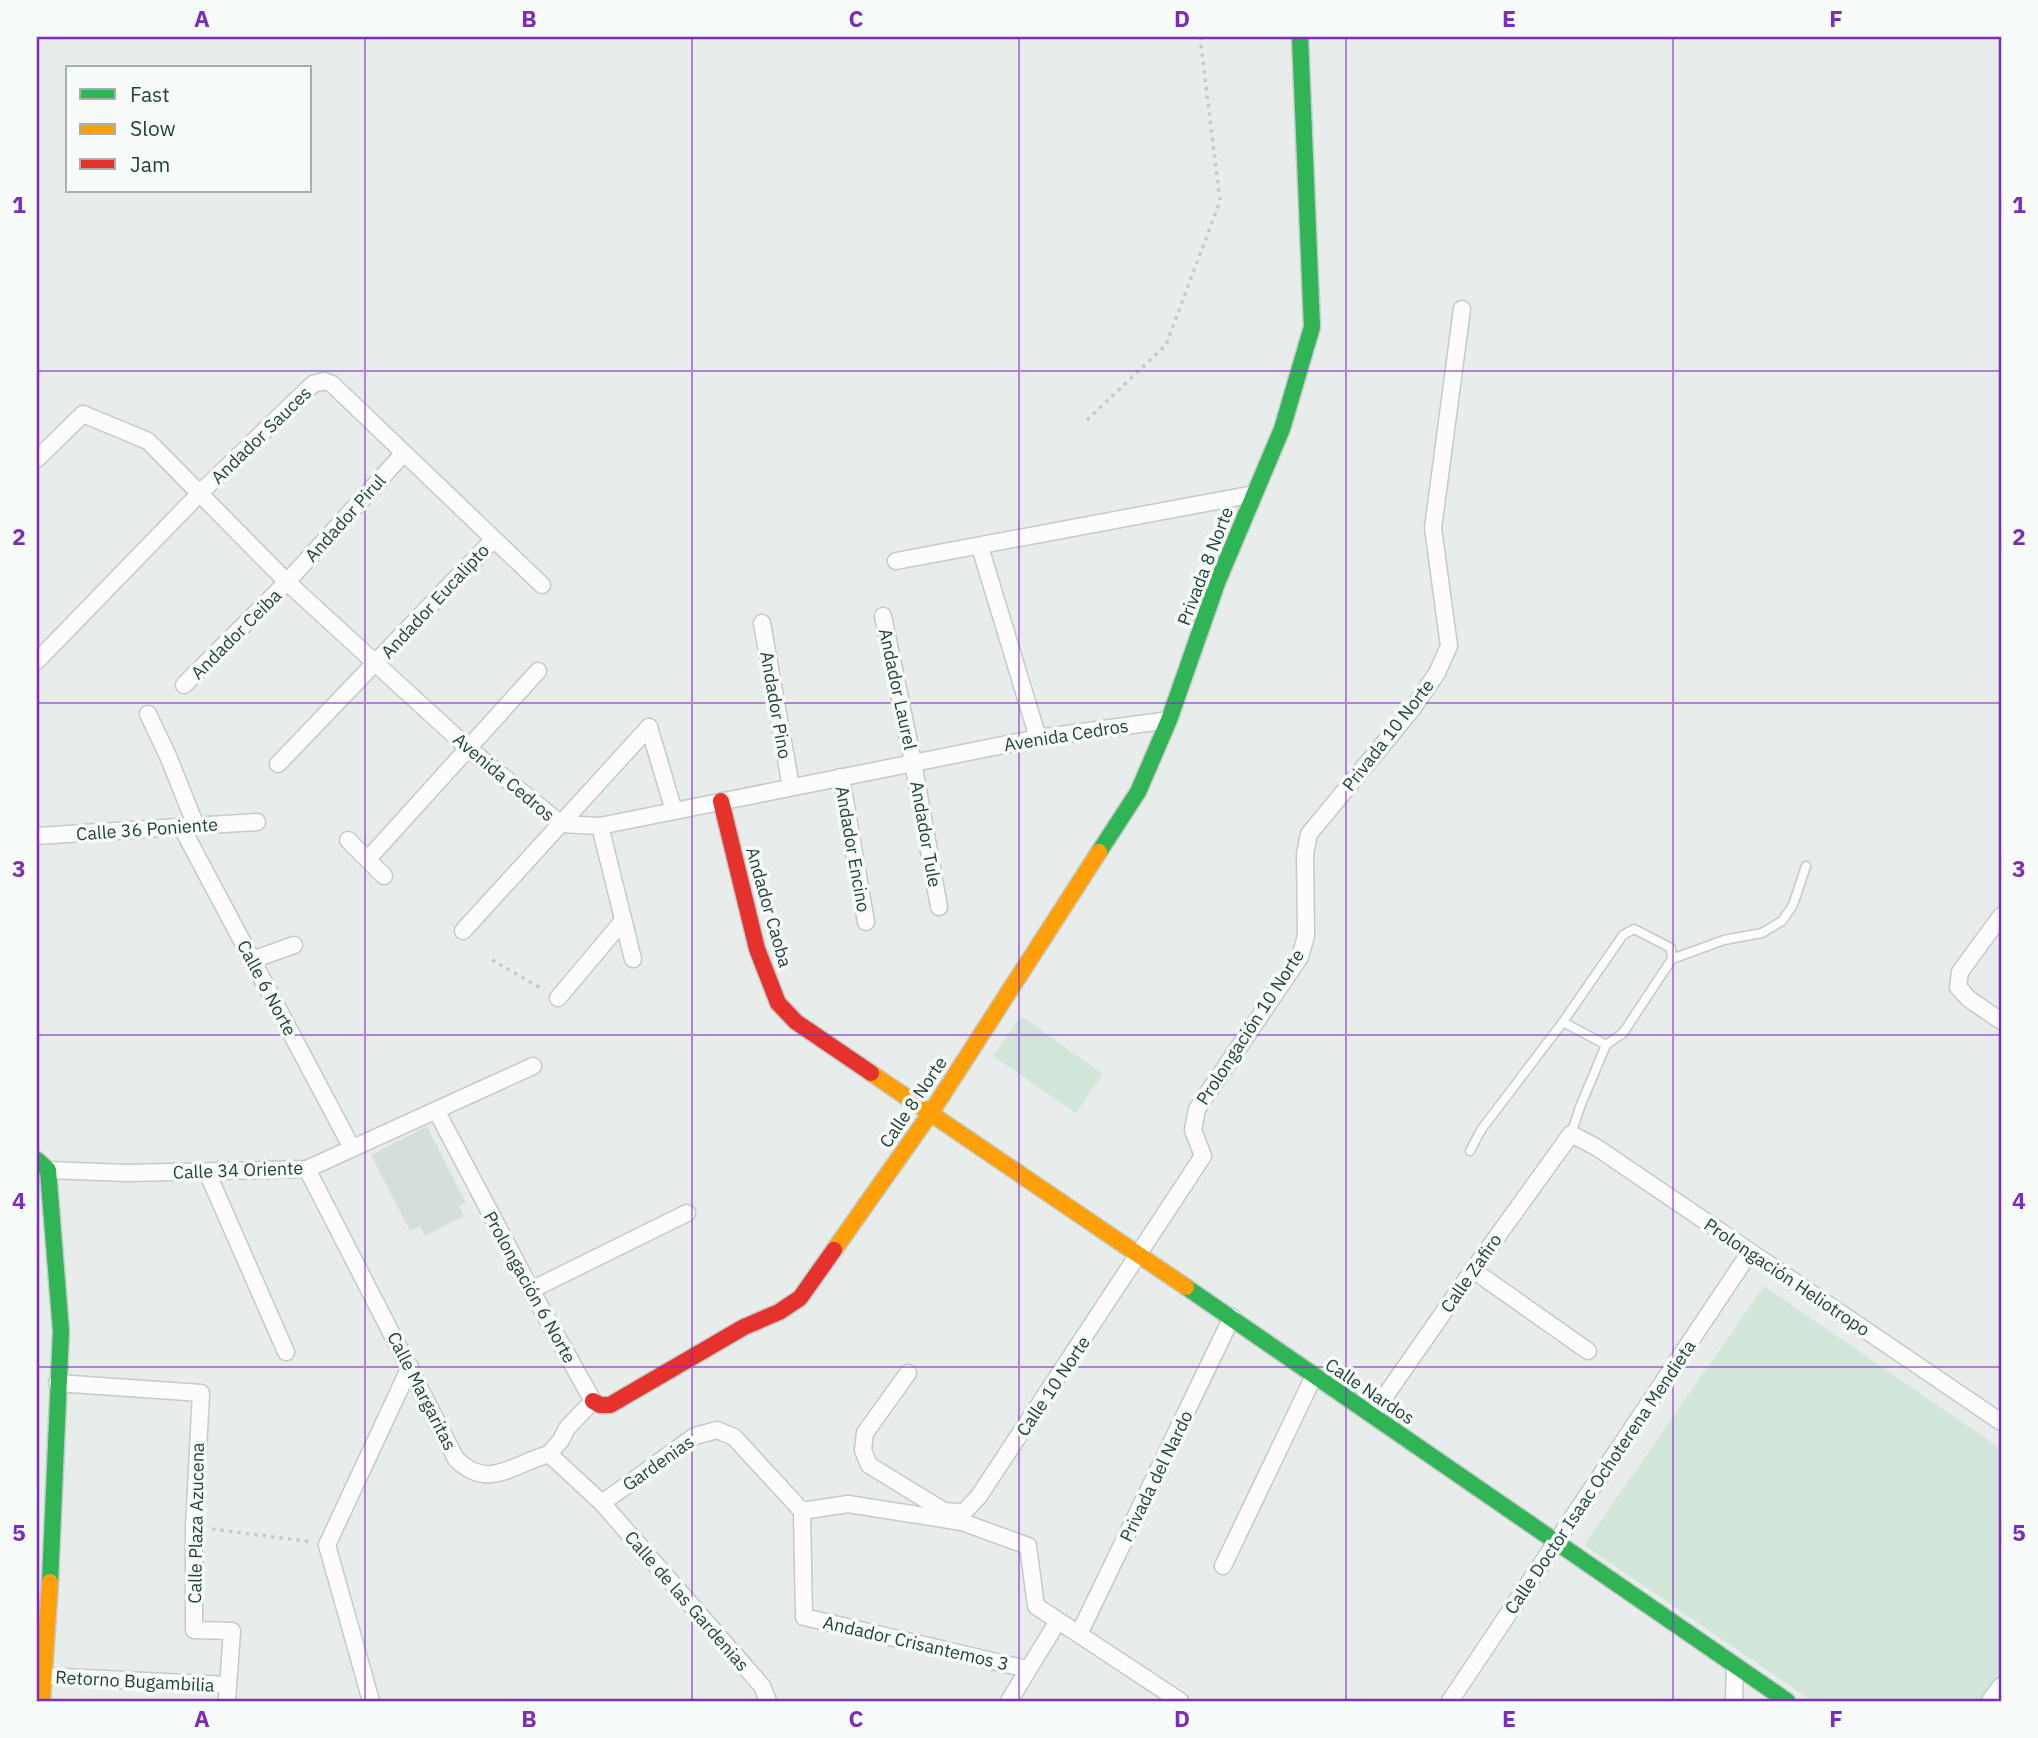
<svg xmlns="http://www.w3.org/2000/svg" width="2038" height="1738" viewBox="0 0 2038 1738" font-family="'IBM Plex Sans',sans-serif">
<rect width="100%" height="100%" fill="#e8edeb"/>
<!-- built -->
<polygon fill="#d6dedb" points="427,1126 466,1203 459,1206 464,1216 425,1236 420,1226 410,1231 371,1155"/>
<!-- grass -->
<g fill="#d1e6d8">
<polygon points="1021,1016 1103,1074 1076,1113 993,1056"/>
<polygon points="1764,1286 2001,1449 2001,1681 1987,1701 1812,1701 1584,1545"/>
</g>
<g fill="none" stroke-linecap="round" stroke-linejoin="round">
<defs>
<g id="lane">
<polyline points="1672,959 1724,940 1762,933 1782,921 1793,905 1806,866"/>
<polyline points="1571,1134 1580,1107 1606,1045 1623,1033 1672,959 1671,948 1634,929 1623,935 1563,1022 1606,1045"/>
<polyline points="1470,1151 1481,1130 1563,1022"/>
</g>
<g id="street">
<polyline points="37,459 83,414 148,441 287,582 468,748 561,824 600,826 1038,738 1169,720"/>
<polyline points="980,547 1038,738"/>
<polyline points="896,561 1254,494"/>
<polyline points="883,616 913,762 939,907"/>
<polyline points="762,623 791,787"/>
<polyline points="37,661 200,493 313,384 324,381 332,384 542,585"/>
<polyline points="184,685 287,582 403,454"/>
<polyline points="148,714 168,756 196,826"/>
<polyline points="649,727 674,811"/>
<polyline points="278,764 493,540"/>
<polyline points="841,777 866,922"/>
<polyline points="600,826 633,959"/>
<polyline points="182,828 352,1148"/>
<polyline points="37,836 257,822"/>
<polyline points="348,840 384,876"/>
<polyline points="368,859 538,671"/>
<polyline points="2001,916 1960,972 1958,987 1969,999 2001,1021"/>
<polyline points="463,931 649,727"/>
<polyline points="252,960 294,945"/>
<polyline points="558,998 622,922"/>
<polyline points="436,1110 531,1290 593,1401 567,1428 561,1440 549,1454"/>
<path d="M307 1169 456 1459C488 1491 513 1464 549 1454"/>
<polyline points="48,1170 127,1173 307,1169 533,1066"/>
<polyline points="207,1172 286,1352"/>
<polyline points="1473,1270 1588,1351"/>
<polyline points="531,1290 687,1213"/>
<polyline points="908,1373 865,1433 863,1450 869,1465 944,1511 958,1512"/>
<polyline points="57,1383 201,1393 194,1527 194,1630 232,1631 227,1701"/>
<polyline points="1372,1415 1473,1270 1571,1134 1596,1147 2001,1422"/>
<polyline points="549,1454 602,1503 762,1686 768,1701"/>
<polyline points="602,1503 695,1436 717,1430 734,1437 802,1511"/>
<polyline points="802,1511 848,1504 962,1522 1028,1546 1036,1606 1180,1701"/>
<polyline points="802,1511 804,1617 1027,1669"/>
<polyline points="962,1522 964,1512 979,1496 1203,1156 1193,1130 1197,1109 1300,957 1306,936 1305,854 1309,834 1413,708 1437,673 1449,646 1433,528 1462,309"/>
<polyline points="1223,1566 1314,1376"/>
<polyline points="1079,1634 1232,1317"/>
<polyline points="43,1676 227,1685"/>
<polyline points="371,1701 327,1545 410,1367"/>
<polyline points="1009,1701 1058,1621"/>
<polyline points="1450,1701 1750,1252"/>
<polyline points="1734,1701 1735,1665"/>
<polyline points="1990,1701 2001,1686"/>
</g>
<g id="fast">
<polyline points="1099,852 1138,792 1169,720 1217,583 1282,429 1312,327 1300,37"/>
<polyline points="37,1160 48,1170 61,1331 50,1582"/>
<polyline points="1186,1287 1787,1701"/>
</g>
<g id="slow">
<polyline points="871,1073 1186,1287"/>
<polyline points="834,1250 930,1114 1099,852"/>
<polyline points="42,1701 50,1582"/>
</g>
<g id="jam">
<polyline points="721,801 757,949 778,1003 796,1022 871,1073"/>
<polyline points="593,1401 600,1405 610,1405 744,1327 779,1312 800,1298 834,1250"/>
</g>
</defs>
<!-- lane casing -->
<use href="#lane" stroke="#c5cac8" stroke-width="11"/>
<!-- street casing -->
<use href="#street" stroke="#c5cac8" stroke-width="19"/>
<!-- fast casing -->
<use href="#fast" stroke="#c3cbc8" stroke-width="19"/>
<!-- slow casing -->
<use href="#slow" stroke="#c3cbc8" stroke-width="19"/>
<!-- jam casing -->
<use href="#jam" stroke="#c3cbc8" stroke-width="19"/>
<!-- path -->
<g stroke="#c3ccca" stroke-width="3.5" stroke-dasharray="3.5 5" stroke-linecap="butt">
<polyline points="1087,420 1166,345 1220,201 1200,37"/>
<polyline points="492,960 544,990"/>
<polyline points="212,1529 312,1542"/>
</g>
<!-- lane -->
<use href="#lane" stroke="#fcfcfc" stroke-width="8"/>
<!-- street -->
<use href="#street" stroke="#fcfcfc" stroke-width="16"/>
<!-- fast -->
<use href="#fast" stroke="#30b455" stroke-width="16"/>
<!-- slow -->
<use href="#slow" stroke="#ff9f0a" stroke-width="16"/>
<!-- jam -->
<use href="#jam" stroke="#e5322d" stroke-width="16"/>
</g>
<!-- grid -->
<path fill="none" stroke="#7b2cbf" stroke-width="2" stroke-opacity="0.55" d="M365 37V1701M692 37V1701M1019 37V1701M1346 37V1701M1673 37V1701M37 371H2001M37 703H2001M37 1035H2001M37 1367H2001"/>
<g text-anchor="middle" dominant-baseline="central" stroke-width="7" stroke-linejoin="round" paint-order="stroke">
<!-- street labels -->
<g font-size="18" fill="#24423a" stroke="#f7fbf9">
<text transform="translate(261 435) rotate(-44)">Andador Sauces</text>
<text transform="translate(345 518) rotate(-48)">Andador Pirul</text>
<text transform="translate(1205 566) rotate(-69)">Privada 8 Norte</text>
<text transform="translate(435 601) rotate(-47)">Andador Eucalipto</text>
<text transform="translate(236 634) rotate(-45)">Andador Ceiba</text>
<text transform="translate(898 689) rotate(78)">Andador Laurel</text>
<text transform="translate(776 705) rotate(80)">Andador Pino</text>
<text transform="translate(1066 735) rotate(-9)">Avenida Cedros</text>
<text transform="translate(1388 735) rotate(-52)">Privada 10 Norte</text>
<text transform="translate(504 777) rotate(40)">Avenida Cedros</text>
<text transform="translate(147 829) rotate(-4)">Calle 36 Poniente</text>
<text transform="translate(926 834) rotate(80)">Andador Tule</text>
<text transform="translate(853 849) rotate(80)">Andador Encino</text>
<text transform="translate(769 907) rotate(74)">Andador Caoba</text>
<text transform="translate(267 988) rotate(62)">Calle 6 Norte</text>
<text transform="translate(1250 1027) rotate(-57)">Prolongación 10 Norte</text>
<text transform="translate(913 1102) rotate(-56)">Calle 8 Norte</text>
<text transform="translate(238 1170) rotate(-2)">Calle 34 Oriente</text>
<text transform="translate(1471 1273) rotate(-55)">Calle Zafiro</text>
<text transform="translate(1787 1277) rotate(34)">Prolongación Heliotropo</text>
<text transform="translate(530 1287) rotate(61)">Prolongación 6 Norte</text>
<text transform="translate(1053 1386) rotate(-56)">Calle 10 Norte</text>
<text transform="translate(422 1391) rotate(63)">Calle Margaritas</text>
<text transform="translate(1370 1391) rotate(34)">Calle Nardos</text>
<text transform="translate(658 1463) rotate(-35)">Gardenias</text>
<text transform="translate(1156 1476) rotate(-64)">Privada del Nardo</text>
<text transform="translate(1600 1477) rotate(-56)">Calle Doctor Isaac Ochoterena Mendieta</text>
<text transform="translate(196 1523) rotate(-89)">Calle Plaza Azucena</text>
<text transform="translate(687 1601) rotate(49)">Calle de las Gardenias</text>
<text transform="translate(916 1643) rotate(13)">Andador Crisantemos 3</text>
<text transform="translate(135 1681) rotate(3)">Retorno Bugambilia</text>
</g>
</g>
<!-- border -->
<rect width="2038" height="1738" fill="none" stroke="#f7fbf9" stroke-width="77"/>
<!-- legend -->
<rect x="66" y="66" width="245" height="126" fill="#f7fbf9" stroke="#a3b1ad" stroke-width="2"/>
<rect x="80" y="89" width="35" height="10" fill="#30b455" stroke="#a3b1ad" stroke-width="2"/>
<text x="130" y="102" font-size="21" fill="#24423a">Fast</text>
<rect x="80" y="124" width="35" height="10" fill="#ff9f0a" stroke="#a3b1ad" stroke-width="2"/>
<text x="130" y="136" font-size="21" fill="#24423a">Slow</text>
<rect x="80" y="159" width="35" height="10" fill="#e5322d" stroke="#a3b1ad" stroke-width="2"/>
<text x="130" y="172" font-size="21" fill="#24423a">Jam</text>
<rect x="38" y="38" width="1962" height="1662" fill="none" stroke="#7b2cbf" stroke-width="2.5"/>
<g font-size="23" text-anchor="middle" font-weight="bold" fill="#7b2cbf">
<text x="202" y="27">A</text>
<text x="529" y="27">B</text>
<text x="856" y="27">C</text>
<text x="1182" y="27">D</text>
<text x="1509" y="27">E</text>
<text x="1836" y="27">F</text>
<text x="19" y="213">1</text>
<text x="2019" y="213">1</text>
<text x="19" y="545">2</text>
<text x="2019" y="545">2</text>
<text x="19" y="877">3</text>
<text x="2019" y="877">3</text>
<text x="19" y="1209">4</text>
<text x="2019" y="1209">4</text>
<text x="19" y="1541">5</text>
<text x="2019" y="1541">5</text>
<text x="202" y="1727">A</text>
<text x="529" y="1727">B</text>
<text x="856" y="1727">C</text>
<text x="1182" y="1727">D</text>
<text x="1509" y="1727">E</text>
<text x="1836" y="1727">F</text>
</g>
</svg>
